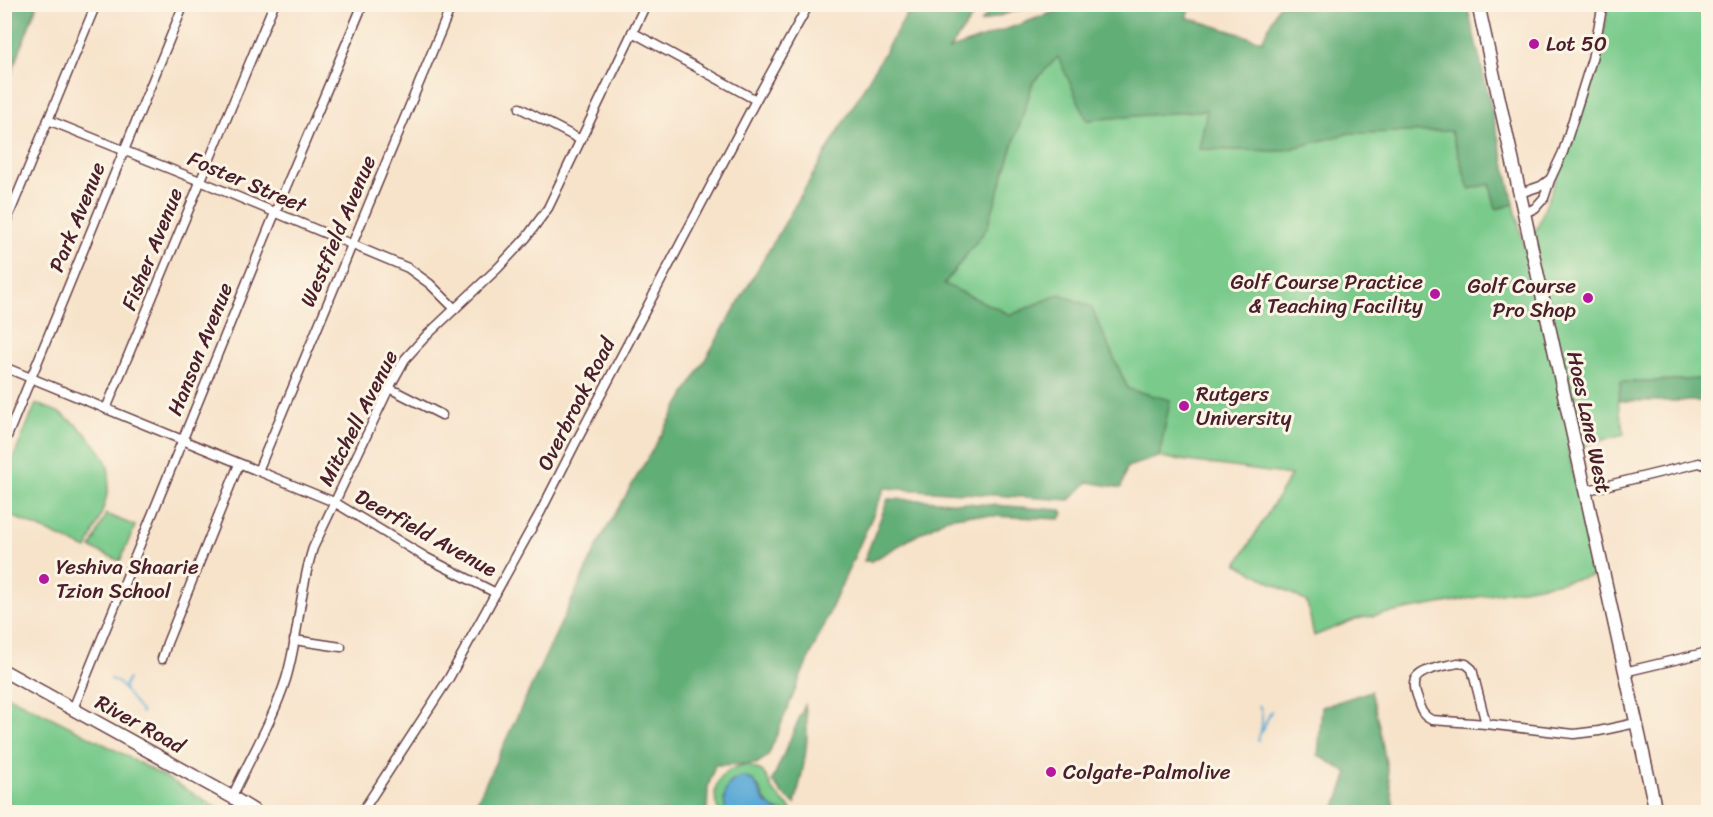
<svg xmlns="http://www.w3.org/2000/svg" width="1713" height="817" viewBox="0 0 1713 817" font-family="Sriracha,sans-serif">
<rect width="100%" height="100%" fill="#fcf5e5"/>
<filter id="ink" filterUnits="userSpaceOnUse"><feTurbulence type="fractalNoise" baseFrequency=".0167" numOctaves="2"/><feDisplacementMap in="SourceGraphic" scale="12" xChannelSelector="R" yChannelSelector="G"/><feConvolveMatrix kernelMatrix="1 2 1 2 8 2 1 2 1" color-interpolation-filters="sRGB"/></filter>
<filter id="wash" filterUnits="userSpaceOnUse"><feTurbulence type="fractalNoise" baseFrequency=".008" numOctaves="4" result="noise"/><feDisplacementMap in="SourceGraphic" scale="24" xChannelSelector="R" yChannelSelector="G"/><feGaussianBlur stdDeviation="1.35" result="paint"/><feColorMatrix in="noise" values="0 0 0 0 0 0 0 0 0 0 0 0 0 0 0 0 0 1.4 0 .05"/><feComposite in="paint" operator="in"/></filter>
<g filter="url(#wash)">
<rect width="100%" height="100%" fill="#f7e3ca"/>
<!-- green -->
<g fill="#79ca8b" stroke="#62745b" stroke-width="1.5">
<polygon points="1609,5 1708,5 1708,379 1621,382 1618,401 1624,434 1568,450 1595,576 1356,619 1314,636 1307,602 1237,564 1291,475 1159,457 1170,400 1128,389 1091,307 1060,294 1011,315 944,284 987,228 1033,82 1058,56 1087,120 1208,110 1199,149 1281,151 1350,133 1451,131 1469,188 1490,184 1496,209 1514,204 1526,256 1571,141 1599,58"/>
<path d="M36 404C44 407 54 409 61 414 79 425 108 452 109 474 110 500 96 526 87 549L5 513V478Z"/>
<polygon points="106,514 135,526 120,561 91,548"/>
<path d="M4 694C79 731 153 767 223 812H76L64 807 58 812H19L5 805Z"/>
<path d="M747 765 762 771 767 778 773 791 790 808 792 812C757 812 770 792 750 779L724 798 726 812H719C709 787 719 768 747 765Z"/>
</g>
<!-- forest -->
<g fill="#62ae77" stroke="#566651" stroke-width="1.5">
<polygon points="5,4 37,5 5,90 4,5"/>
<polygon points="912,5 981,5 949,50 1073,5 1193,5 1186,17 1262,41 1279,5 1467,5 1514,204 1496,209 1490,184 1469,189 1451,131 1350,133 1281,151 1199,149 1207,110 1087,120 1058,57 1033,82 987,228 944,284 1011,315 1060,294 1091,307 1128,389 1170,400 1159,457 1127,467 1121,488 1088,482 1070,500 885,488 801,676 768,756 756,764 715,765 708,787 707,812 472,812 601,538"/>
<polygon points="994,5 994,4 1033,5 981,22"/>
<polygon points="1708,379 1708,401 1618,401 1621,382"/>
<polygon points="888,499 923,500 1061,510 1063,513 1060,519 968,515 947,518 872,561 864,561"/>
<polygon points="1371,691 1379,726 1395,812 1334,812 1348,773 1318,755 1322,707"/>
<path d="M805 705C811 740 803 771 795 804L782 794 772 781Z"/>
</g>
<!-- water -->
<path fill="#5eabd7" stroke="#546581" stroke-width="1.5" d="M744 777 754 781 765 802 779 812H726C722 796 724 780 744 777Z"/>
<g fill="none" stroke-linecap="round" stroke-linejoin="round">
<!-- stream -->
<g stroke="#5eabd7" stroke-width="2">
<polyline points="111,679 119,683 142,713"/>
<polyline points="125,690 124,686 128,679"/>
<polyline points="1261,733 1271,711"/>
<path d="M1258 741C1261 728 1265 717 1259 705"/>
</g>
</g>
</g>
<g filter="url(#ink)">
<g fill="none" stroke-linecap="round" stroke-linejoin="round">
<defs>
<g id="street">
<polyline points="632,32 756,100"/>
<polyline points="520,108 581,140"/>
<polyline points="48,120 200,181 408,268 430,284 455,309"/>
<polyline points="1520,193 1541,186 1549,180"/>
<polyline points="1525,213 1535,208 1544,198 1550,180 1563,152 1592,59 1603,4"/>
<polyline points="4,227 96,4"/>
<polyline points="4,367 334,502 427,558 496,593"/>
<polyline points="389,388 442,415"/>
<polyline points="106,409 274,4"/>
<polyline points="4,444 184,4"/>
<polyline points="258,471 452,4"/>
<polyline points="1584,491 1699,463 1708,466"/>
<polyline points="294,640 341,647"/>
<polyline points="162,659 167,643 239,464"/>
<path d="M1458 663 1466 664 1472 669 1486 724 1432 720C1423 716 1421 711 1418 702 1416 697 1413 690 1414 684 1415 669 1446 666 1458 663Z"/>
<polyline points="1624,672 1708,652"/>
<polyline points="73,709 275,213 363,4"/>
<polyline points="1486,724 1574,734 1599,731 1636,723"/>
<path d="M232 797C250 758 273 720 286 679 299 636 299 591 313 548L389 388 405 359 425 337 498 268 526 238 548 208 646 4"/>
<polyline points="362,812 449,678 541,511 575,444 756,100 809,4"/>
</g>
<g id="secondary">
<polyline points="1478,4 1656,812"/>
<polyline points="4,671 232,797 256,812"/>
</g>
</defs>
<!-- street casing -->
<use href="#street" stroke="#643c43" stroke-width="11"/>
<!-- secondary casing -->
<use href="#secondary" stroke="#643c43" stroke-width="15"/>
<!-- street -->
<use href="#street" stroke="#fff" stroke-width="8"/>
<!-- secondary -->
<use href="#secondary" stroke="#fff" stroke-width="12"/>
</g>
</g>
<!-- markers -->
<g fill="#b5179e" stroke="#fcf5e5" stroke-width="2">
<circle cx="1534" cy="44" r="6"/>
<circle cx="1435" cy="294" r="6"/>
<circle cx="1588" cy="298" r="6"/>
<circle cx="1184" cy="406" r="6"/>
<circle cx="44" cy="579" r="6"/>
<circle cx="1051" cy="772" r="6"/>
</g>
<g text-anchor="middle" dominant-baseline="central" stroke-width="6" stroke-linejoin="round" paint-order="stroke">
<!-- poi labels -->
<g font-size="21" fill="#4a1f2b" stroke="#fcf5e5" text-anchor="start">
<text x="1546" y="44">Lot 50</text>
<text x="1423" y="282" text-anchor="end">Golf Course Practice<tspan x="1423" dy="24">&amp; Teaching Facility</tspan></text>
<text x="1576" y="286" text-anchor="end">Golf Course<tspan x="1576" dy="24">Pro Shop</tspan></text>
<text x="1196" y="394">Rutgers<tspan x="1196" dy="24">University</tspan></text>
<text x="56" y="567">Yeshiva Shaarie<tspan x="56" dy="24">Tzion School</tspan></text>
<text x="1063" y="772">Colgate-Palmolive</text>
</g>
<!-- street labels -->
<g font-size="21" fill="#4a1f2b" stroke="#fcf5e5">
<text transform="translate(247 182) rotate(23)">Foster Street</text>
<text transform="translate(77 217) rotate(-68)">Park Avenue</text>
<text transform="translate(338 231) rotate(-67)">Westfield Avenue</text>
<text transform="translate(152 249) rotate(-68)">Fisher Avenue</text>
<text transform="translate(200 349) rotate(-68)">Hanson Avenue</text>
<text transform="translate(576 404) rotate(-63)">Overbrook Road</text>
<text transform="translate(358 418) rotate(-63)">Mitchell Avenue</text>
<text transform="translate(1589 422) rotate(78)">Hoes Lane West</text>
<text transform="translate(426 533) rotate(29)">Deerfield Avenue</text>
<text transform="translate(140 724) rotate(29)">River Road</text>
</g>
</g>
<!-- margin -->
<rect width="1713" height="817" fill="none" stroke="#fcf5e5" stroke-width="24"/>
</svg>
